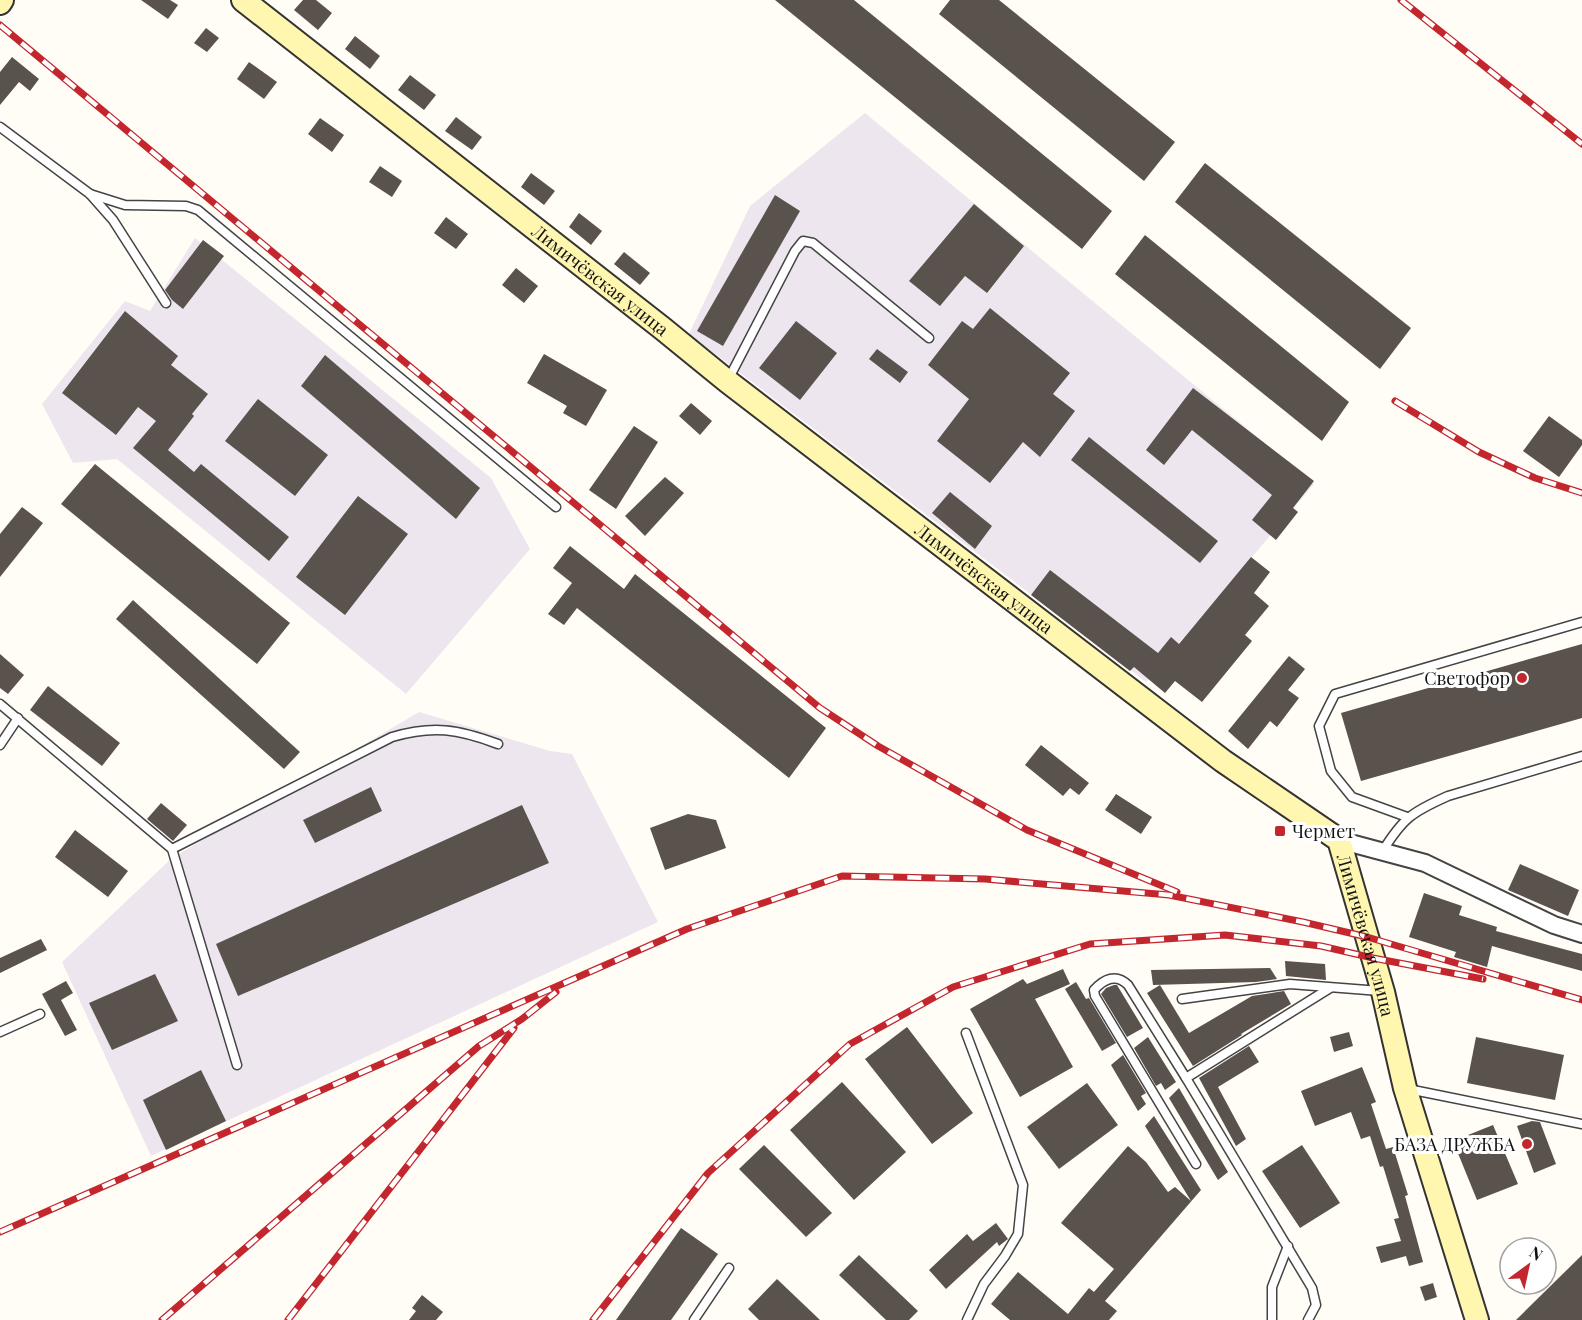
<svg xmlns="http://www.w3.org/2000/svg" width="1582" height="1320" viewBox="0 0 1582 1320" font-family="'Playfair Display',serif">
<rect width="100%" height="100%" fill="#fffdf5"/>
<!-- industrial -->
<g fill="#eee6ef">
<polygon points="865,113 1314,484 1146,682 689,334 750,206"/>
<polygon points="195,238 491,478 530,549 406,694 117,459 73,463 42,404 125,301 150,311"/>
<polygon points="419,712 550,751 572,754 658,922 151,1156 62,962 172,858"/>
</g>
<!-- building -->
<g fill="#5a524d">
<polygon points="141,0 170,0 178,5 168,19"/>
<polygon points="303,0 316,0 332,13 318,30 294,10"/>
<polygon points="775,0 854,0 1112,211 1082,249"/>
<polygon points="950,0 999,0 1175,142 1144,181 939,14"/>
<polygon points="206,28 219,38 207,52 194,43"/>
<polygon points="355,36 380,56 370,69 345,49"/>
<polygon points="12,57 39,79 30,91 19,82 0,105 0,72"/>
<polygon points="249,62 277,82 264,99 237,79"/>
<polygon points="410,75 436,95 424,110 398,90"/>
<polygon points="456,117 482,137 472,150 445,131"/>
<polygon points="320,118 344,135 332,152 308,134"/>
<polygon points="1205,163 1411,328 1380,369 1175,202"/>
<polygon points="380,166 402,181 392,197 369,182"/>
<polygon points="531,173 555,191 544,205 521,187"/>
<polygon points="775,195 800,211 723,346 697,331"/>
<polygon points="974,204 1024,246 987,293 965,276 940,306 909,281"/>
<polygon points="579,213 602,231 591,245 569,227"/>
<polygon points="446,217 468,234 456,249 434,233"/>
<polygon points="1145,235 1349,402 1322,441 1115,274"/>
<polygon points="203,240 224,256 183,309 172,300 165,290"/>
<polygon points="624,252 650,273 640,285 614,264"/>
<polygon points="516,268 538,286 524,303 502,285"/>
<polygon points="990,308 1070,373 1053,394 1075,411 1040,457 1023,442 990,483 937,441 969,399 928,365 962,321 973,329"/>
<polygon points="125,311 178,356 171,365 208,394 192,414 194,416 168,450 194,472 201,464 289,537 269,561 133,448 156,421 138,407 116,435 62,393"/>
<polygon points="796,321 837,353 800,400 759,368"/>
<polygon points="877,349 908,372 900,383 869,359"/>
<polygon points="544,354 607,390 586,426 563,413 567,406 527,383"/>
<polygon points="325,355 480,488 456,519 301,386"/>
<polygon points="1193,388 1314,481 1293,508 1298,512 1276,540 1252,520 1272,495 1192,430 1164,465 1146,450"/>
<polygon points="258,399 328,455 295,496 225,441"/>
<polygon points="691,403 712,421 700,435 679,416"/>
<polygon points="1549,416 1582,440 1582,445 1559,477 1523,451"/>
<polygon points="634,426 658,442 616,509 589,490"/>
<polygon points="1089,437 1218,541 1200,563 1071,460"/>
<polygon points="95,464 290,623 257,664 61,504"/>
<polygon points="665,477 684,493 645,536 625,516"/>
<polygon points="950,492 992,526 975,549 932,513"/>
<polygon points="358,496 408,534 345,615 296,577"/>
<polygon points="22,507 43,523 0,577 0,534"/>
<polygon points="570,546 624,589 635,574 826,728 789,778 577,608 564,625 548,614 572,583 553,568"/>
<polygon points="1251,557 1270,572 1254,593 1269,606 1245,635 1252,641 1202,702 1175,681 1165,693 1134,667 1130,671 1031,595 1050,570 1158,653 1171,637 1179,644"/>
<polygon points="133,600 300,752 284,769 116,619"/>
<polygon points="1582,644 1582,718 1361,781 1341,713"/>
<polygon points="0,654 24,675 8,694 0,688"/>
<polygon points="1289,656 1305,669 1288,690 1299,698 1277,727 1270,721 1248,749 1228,731"/>
<polygon points="48,686 120,743 102,766 30,710"/>
<polygon points="1041,745 1089,783 1079,795 1070,788 1063,796 1025,765"/>
<polygon points="371,787 382,811 315,843 303,820"/>
<polygon points="1116,794 1152,817 1141,834 1105,810"/>
<polygon points="161,803 187,825 173,841 147,819"/>
<polygon points="522,805 549,863 238,996 216,944"/>
<polygon points="688,814 716,820 726,848 665,870 650,828"/>
<polygon points="75,830 128,871 108,897 55,857"/>
<polygon points="1520,864 1579,890 1568,916 1508,890"/>
<polygon points="1424,893 1462,906 1459,915 1497,927 1496,931 1582,954 1582,971 1492,946 1487,967 1454,957 1456,952 1409,937"/>
<polygon points="41,939 47,950 0,973 0,958"/>
<polygon points="1285,961 1325,964 1326,980 1286,976"/>
<polygon points="1270,968 1277,979 1256,982 1153,985 1151,970"/>
<polygon points="1063,969 1070,984 1035,999 1073,1067 1020,1097 970,1009 1023,979 1027,984"/>
<polygon points="155,974 178,1021 112,1050 89,1003"/>
<polygon points="66,981 73,993 61,1000 77,1030 65,1036 42,994"/>
<polygon points="1076,982 1086,999 1089,998 1116,1043 1102,1051 1065,989"/>
<polygon points="1114,985 1117,985 1143,1028 1127,1037 1101,994 1106,988"/>
<polygon points="1160,985 1189,1033 1252,996 1284,991 1291,1004 1241,1034 1242,1035 1193,1066 1147,993"/>
<polygon points="907,1027 973,1113 932,1144 865,1059"/>
<polygon points="1349,1032 1353,1046 1334,1052 1330,1037"/>
<polygon points="1148,1037 1176,1082 1165,1090 1161,1083 1156,1086 1134,1048"/>
<polygon points="1476,1037 1564,1055 1555,1100 1467,1083"/>
<polygon points="1249,1046 1259,1062 1218,1087 1246,1139 1236,1146 1199,1078"/>
<polygon points="1123,1055 1146,1093 1141,1096 1146,1104 1138,1111 1111,1065"/>
<polygon points="1362,1067 1376,1102 1371,1104 1386,1149 1393,1147 1408,1195 1405,1196 1423,1262 1409,1266 1406,1256 1381,1263 1376,1247 1401,1241 1394,1219 1399,1218 1383,1166 1380,1167 1370,1136 1361,1139 1351,1112 1315,1126 1301,1091"/>
<polygon points="201,1070 226,1121 166,1150 143,1100"/>
<polygon points="842,1082 906,1152 854,1200 790,1130"/>
<polygon points="1087,1083 1118,1125 1059,1169 1027,1127"/>
<polygon points="1179,1088 1228,1172 1218,1180 1169,1098"/>
<polygon points="1154,1116 1201,1190 1105,1301 1117,1311 1109,1320 1010,1320 991,1304 1018,1272 1068,1314 1089,1288 1094,1292 1114,1269 1061,1223 1128,1146 1146,1162 1168,1192 1175,1187 1191,1201 1145,1126"/>
<polygon points="1532,1121 1540,1122 1556,1164 1534,1173 1517,1126"/>
<polygon points="1493,1125 1518,1184 1477,1200 1453,1141"/>
<polygon points="764,1145 832,1213 806,1237 739,1169"/>
<polygon points="1302,1145 1340,1203 1300,1228 1262,1171"/>
<polygon points="996,1223 1008,1239 999,1246 997,1242 946,1289 929,1270 967,1234 973,1241"/>
<polygon points="681,1228 718,1254 671,1320 616,1320"/>
<polygon points="859,1255 918,1311 909,1320 886,1320 839,1275"/>
<polygon points="1582,1255 1582,1320 1516,1320"/>
<polygon points="777,1279 820,1320 759,1320 748,1309"/>
<polygon points="1433,1283 1437,1297 1425,1301 1420,1287"/>
<polygon points="422,1295 443,1312 436,1320 409,1320 416,1311 412,1308"/>
</g>
<g fill="none" stroke-linecap="round" stroke-linejoin="round">
<defs>
<g id="lane">
<polyline points="0,127 90,194 113,220 166,303"/>
<polyline points="90,194 125,205 186,206 198,210 556,507"/>
<polyline points="728,380 795,251 803,241 813,243 929,338"/>
<polyline points="0,704 172,849 237,1065"/>
<polyline points="0,745 18,718"/>
<polyline points="1407,817 1352,797 1331,771 1319,726 1335,694 1582,622"/>
<path d="M172 849 392 737C433 725 458 729 498 744"/>
<path d="M1382 852C1403 818 1412 812 1448 796L1582 756"/>
<polyline points="1182,999 1290,984 1380,991"/>
<polyline points="0,1032 40,1014"/>
<polyline points="966,1033 1023,1185 1018,1234 1005,1256 984,1284 967,1320"/>
<path d="M1186 1078 1128 985C1116 973 1104 979 1094 990L1095 996 1196 1164"/>
<polyline points="1408,1089 1582,1124"/>
<polyline points="694,1320 729,1268"/>
<polyline points="1272,1320 1272,1287 1288,1246"/>
<polyline points="1308,1320 1316,1305 1312,1288 1186,1078 1330,988"/>
</g>
<polyline id="street" points="1339,840 1425,863 1554,925 1582,934"/>
<g id="secondary">
<path id="s1" d="M243 0 662 328 727 381 1223 761 1339 840 1383 992 1405 1088 1477 1320"/>
<polyline points="0,3 2,0"/>
</g>
</defs>
<!-- lane casing -->
<use href="#lane" stroke="#444" stroke-width="11"/>
<!-- street casing -->
<use href="#street" stroke="#444" stroke-width="20"/>
<!-- secondary casing -->
<use href="#secondary" stroke="#333" stroke-width="26"/>
<!-- lane -->
<use href="#lane" stroke="#fff" stroke-width="8"/>
<!-- street -->
<use href="#street" stroke="#fff" stroke-width="16"/>
<!-- secondary -->
<use href="#secondary" stroke="#fff6b0" stroke-width="22"/>
<defs>
<g id="rail">
<polyline points="1401,0 1582,144"/>
<polyline points="0,25 820,708 878,746 1027,830 1177,892"/>
<polyline points="1395,401 1479,452 1535,478 1582,493"/>
<polyline points="0,1232 687,929 842,876 985,879 1169,895 1303,922 1367,937 1582,1000"/>
<polyline points="162,1320 479,1046 522,1019 556,992"/>
<polyline points="288,1320 514,1028"/>
<polyline points="593,1320 708,1173 850,1044 953,987 1090,944 1225,935 1321,946 1373,958 1483,979"/>
</g>
</defs>
<!-- rail casing -->
<use href="#rail" stroke="#c4262e" stroke-width="7"/>
<!-- rail -->
<use href="#rail" stroke="#fff" stroke-width="4.5" stroke-dasharray="14" stroke-linecap="butt"/>
</g>
<!-- markers -->
<g fill="#c4262e" stroke="#fff" stroke-width="2">
<circle cx="1522" cy="678" r="6"/>
<rect x="1274" y="825" width="12" height="12" rx="3"/>
<circle cx="1527" cy="1144" r="6"/>
</g>
<g text-anchor="middle" dominant-baseline="central" stroke-width="6" stroke-linejoin="round" paint-order="stroke">
<!-- street labels -->
<g font-size="18" fill="#111" stroke="#fff">
<text stroke="none"><textPath href="#s1" startOffset="454">Лимичёвская улица</textPath></text>
<text stroke="none"><textPath href="#s1" startOffset="940">Лимичёвская улица</textPath></text>
<text stroke="none"><textPath href="#s1" startOffset="1480">Лимичёвская улица</textPath></text>
</g>
<!-- poi labels -->
<g font-size="18" fill="#111" stroke="#fff" text-anchor="end">
<text x="1510" y="678">Светофор</text>
<text x="1292" y="831" text-anchor="start">Чермет</text>
<text x="1515" y="1144">БАЗА ДРУЖБА</text>
</g>
</g>
<!-- north arrow -->
<g transform="translate(1528 1266) rotate(33)"><circle r="28" fill="#ffffff" stroke="#a0a0a0" stroke-width="1.5"/>
<path d="M0-4.5L10 22L0 15L-10 22Z" fill="#c4262e"/>
<text y="-9" font-size="16" font-weight="bold" text-anchor="middle" fill="#111111">N</text>
</g>
</svg>
